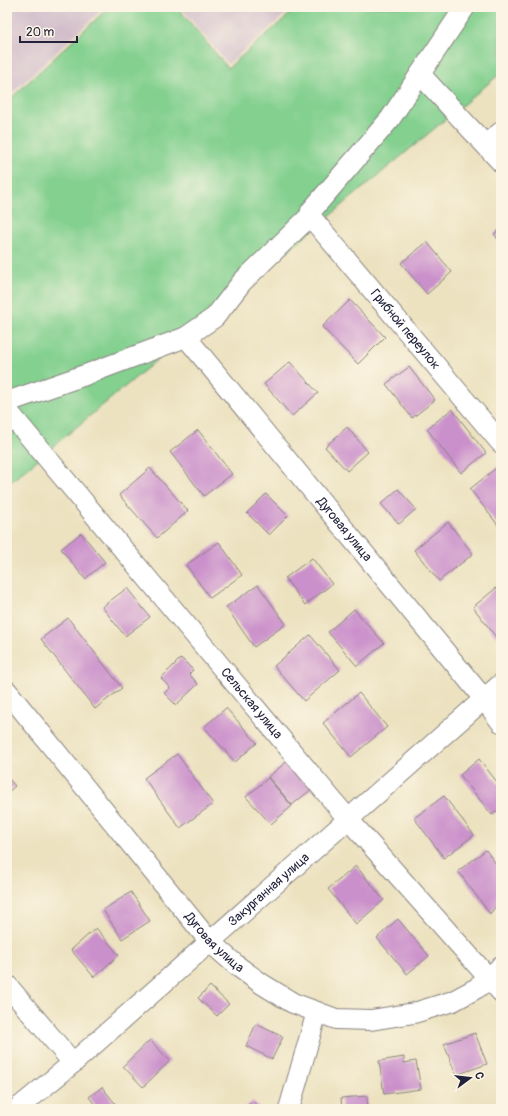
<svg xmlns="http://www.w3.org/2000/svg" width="508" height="1116" viewBox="0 0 508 1116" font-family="Pangolin,sans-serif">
<rect width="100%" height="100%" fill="#fcf5e5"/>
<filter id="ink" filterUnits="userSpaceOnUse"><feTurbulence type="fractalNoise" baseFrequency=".025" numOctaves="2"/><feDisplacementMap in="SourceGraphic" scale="8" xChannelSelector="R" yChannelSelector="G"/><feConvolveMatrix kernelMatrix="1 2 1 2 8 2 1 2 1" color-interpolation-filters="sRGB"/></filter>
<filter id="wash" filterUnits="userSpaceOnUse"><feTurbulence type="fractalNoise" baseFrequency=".012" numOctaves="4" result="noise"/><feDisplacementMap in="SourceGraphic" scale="16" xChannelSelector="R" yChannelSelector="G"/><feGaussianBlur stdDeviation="0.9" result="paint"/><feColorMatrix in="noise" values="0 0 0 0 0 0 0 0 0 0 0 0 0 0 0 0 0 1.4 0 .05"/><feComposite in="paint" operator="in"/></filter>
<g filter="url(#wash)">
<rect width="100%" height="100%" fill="#ece2c0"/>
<!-- industrial -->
<g fill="#d1bdcb">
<polygon points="7,7 105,7 7,98"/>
<polygon points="180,7 294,7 228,64"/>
</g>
<!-- green -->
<polygon fill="#83d08f" stroke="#527965" points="109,7 177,7 228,68 298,7 501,7 501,73 7,485 7,102"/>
<g id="blocks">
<!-- building -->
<g fill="#ca90cb">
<polygon points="501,228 501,243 494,234"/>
<polygon points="427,242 452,272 427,294 401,263"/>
<polygon points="350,300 385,337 358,364 322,327"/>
<polygon points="290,362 318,393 292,416 264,384"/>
<polygon points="409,367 435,400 412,418 386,384"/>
<polygon points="452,409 486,453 461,473 427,429"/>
<polygon points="347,427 368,452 347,471 325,447"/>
<polygon points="198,430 232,474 204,496 170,452"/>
<polygon points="501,464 501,529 470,489"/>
<polygon points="150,468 188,511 157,538 119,495"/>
<polygon points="398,489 416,509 399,524 381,504"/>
<polygon points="266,494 288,516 269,535 247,513"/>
<polygon points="448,522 473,554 439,581 414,550"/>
<polygon points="81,533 105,562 85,579 61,549"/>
<polygon points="219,542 242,575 210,598 186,565"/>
<polygon points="312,558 332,584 305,605 285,578"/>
<polygon points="501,584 501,633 496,637 473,607"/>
<polygon points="258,585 286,624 254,647 226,607"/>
<polygon points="127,588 150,617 125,636 102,607"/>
<polygon points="354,609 384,643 357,666 328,632"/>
<polygon points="68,618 122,688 95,709 41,639"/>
<polygon points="310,635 340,670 304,701 274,666"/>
<polygon points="181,658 193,670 189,674 198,684 176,705 164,693 170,688 161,678"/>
<polygon points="359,693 387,727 351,757 323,723"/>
<polygon points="226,708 257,743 235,762 204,727"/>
<polygon points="177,754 213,804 180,828 144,778"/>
<polygon points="290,759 313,788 292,805 268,777"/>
<polygon points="479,759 501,787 501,808 492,815 460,775"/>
<polygon points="7,777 15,786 7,793"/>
<polygon points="268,778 292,806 271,824 246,797"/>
<polygon points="444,796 474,835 444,858 414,818"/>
<polygon points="486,850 501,871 501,899 490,914 458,871"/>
<polygon points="356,866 384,900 356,924 328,889"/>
<polygon points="131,892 150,921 122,939 103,910"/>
<polygon points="398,919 429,956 407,974 377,938"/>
<polygon points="96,928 119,955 94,977 71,950"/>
<polygon points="210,986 229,1004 217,1016 198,998"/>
<polygon points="256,1024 283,1037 272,1059 246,1046"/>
<polygon points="475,1033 487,1064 456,1075 444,1044"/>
<polygon points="150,1040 170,1061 143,1087 123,1066"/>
<polygon points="404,1057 404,1063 416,1061 421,1089 384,1094 379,1061"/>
<polygon points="102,1087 117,1106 113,1109 98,1109 89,1097"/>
<polygon points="367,1096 368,1109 342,1109 341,1098"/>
<polygon points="253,1101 260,1109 244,1109"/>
</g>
</g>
</g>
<g filter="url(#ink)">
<use href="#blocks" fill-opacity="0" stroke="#87827e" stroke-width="1"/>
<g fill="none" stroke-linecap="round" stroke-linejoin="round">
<defs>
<g id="minor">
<polyline points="420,74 501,162"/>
<polyline points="486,144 501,132"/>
<path id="s1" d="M310 216 501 443"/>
<path id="s2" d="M186 337 484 699 501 722"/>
<polyline points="7,402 85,375 186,337 215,317 242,282 310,216 311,211 390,119 465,7"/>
<path id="s3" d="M7 410 348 819 501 992"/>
<path id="s4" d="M7 691 210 942 236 965 262 984 293 1003 336 1019 371 1020 414 1013 453 1001 477 988 490 978 501 966"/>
<polyline points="7,985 73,1063"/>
<path id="s5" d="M17 1109 73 1063 501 684"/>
<polyline points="289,1109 317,1012"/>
</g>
</defs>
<!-- minor casing -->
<use href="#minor" stroke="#87827e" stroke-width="22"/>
<!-- minor -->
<use href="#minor" stroke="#fff" stroke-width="20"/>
</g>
</g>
<g text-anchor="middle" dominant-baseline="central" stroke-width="3.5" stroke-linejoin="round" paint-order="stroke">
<!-- street labels -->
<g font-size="13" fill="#22223b" stroke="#fcf5e5">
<text stroke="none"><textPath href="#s1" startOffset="148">Грибной переулок</textPath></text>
<text stroke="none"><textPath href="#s2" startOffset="249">Дуговая улица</textPath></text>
<text stroke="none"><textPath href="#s3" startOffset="382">Сельская улица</textPath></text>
<text stroke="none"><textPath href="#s5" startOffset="334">Закурганная улица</textPath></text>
<text stroke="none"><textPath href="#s4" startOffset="326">Дуговая улица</textPath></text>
</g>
</g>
<!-- margin -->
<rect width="508" height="1116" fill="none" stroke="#fcf5e5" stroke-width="24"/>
<!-- north arrow -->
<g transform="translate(470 1078) rotate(75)" stroke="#fcf5e5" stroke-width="3" paint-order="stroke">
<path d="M0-3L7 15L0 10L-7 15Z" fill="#22223b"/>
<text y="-6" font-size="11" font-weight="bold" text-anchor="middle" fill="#22223b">С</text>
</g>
<!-- scale -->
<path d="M20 36v6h57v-6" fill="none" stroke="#22223b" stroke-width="2"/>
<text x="26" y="36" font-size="12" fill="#22223b" stroke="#fcf5e5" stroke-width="3" paint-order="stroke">20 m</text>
</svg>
